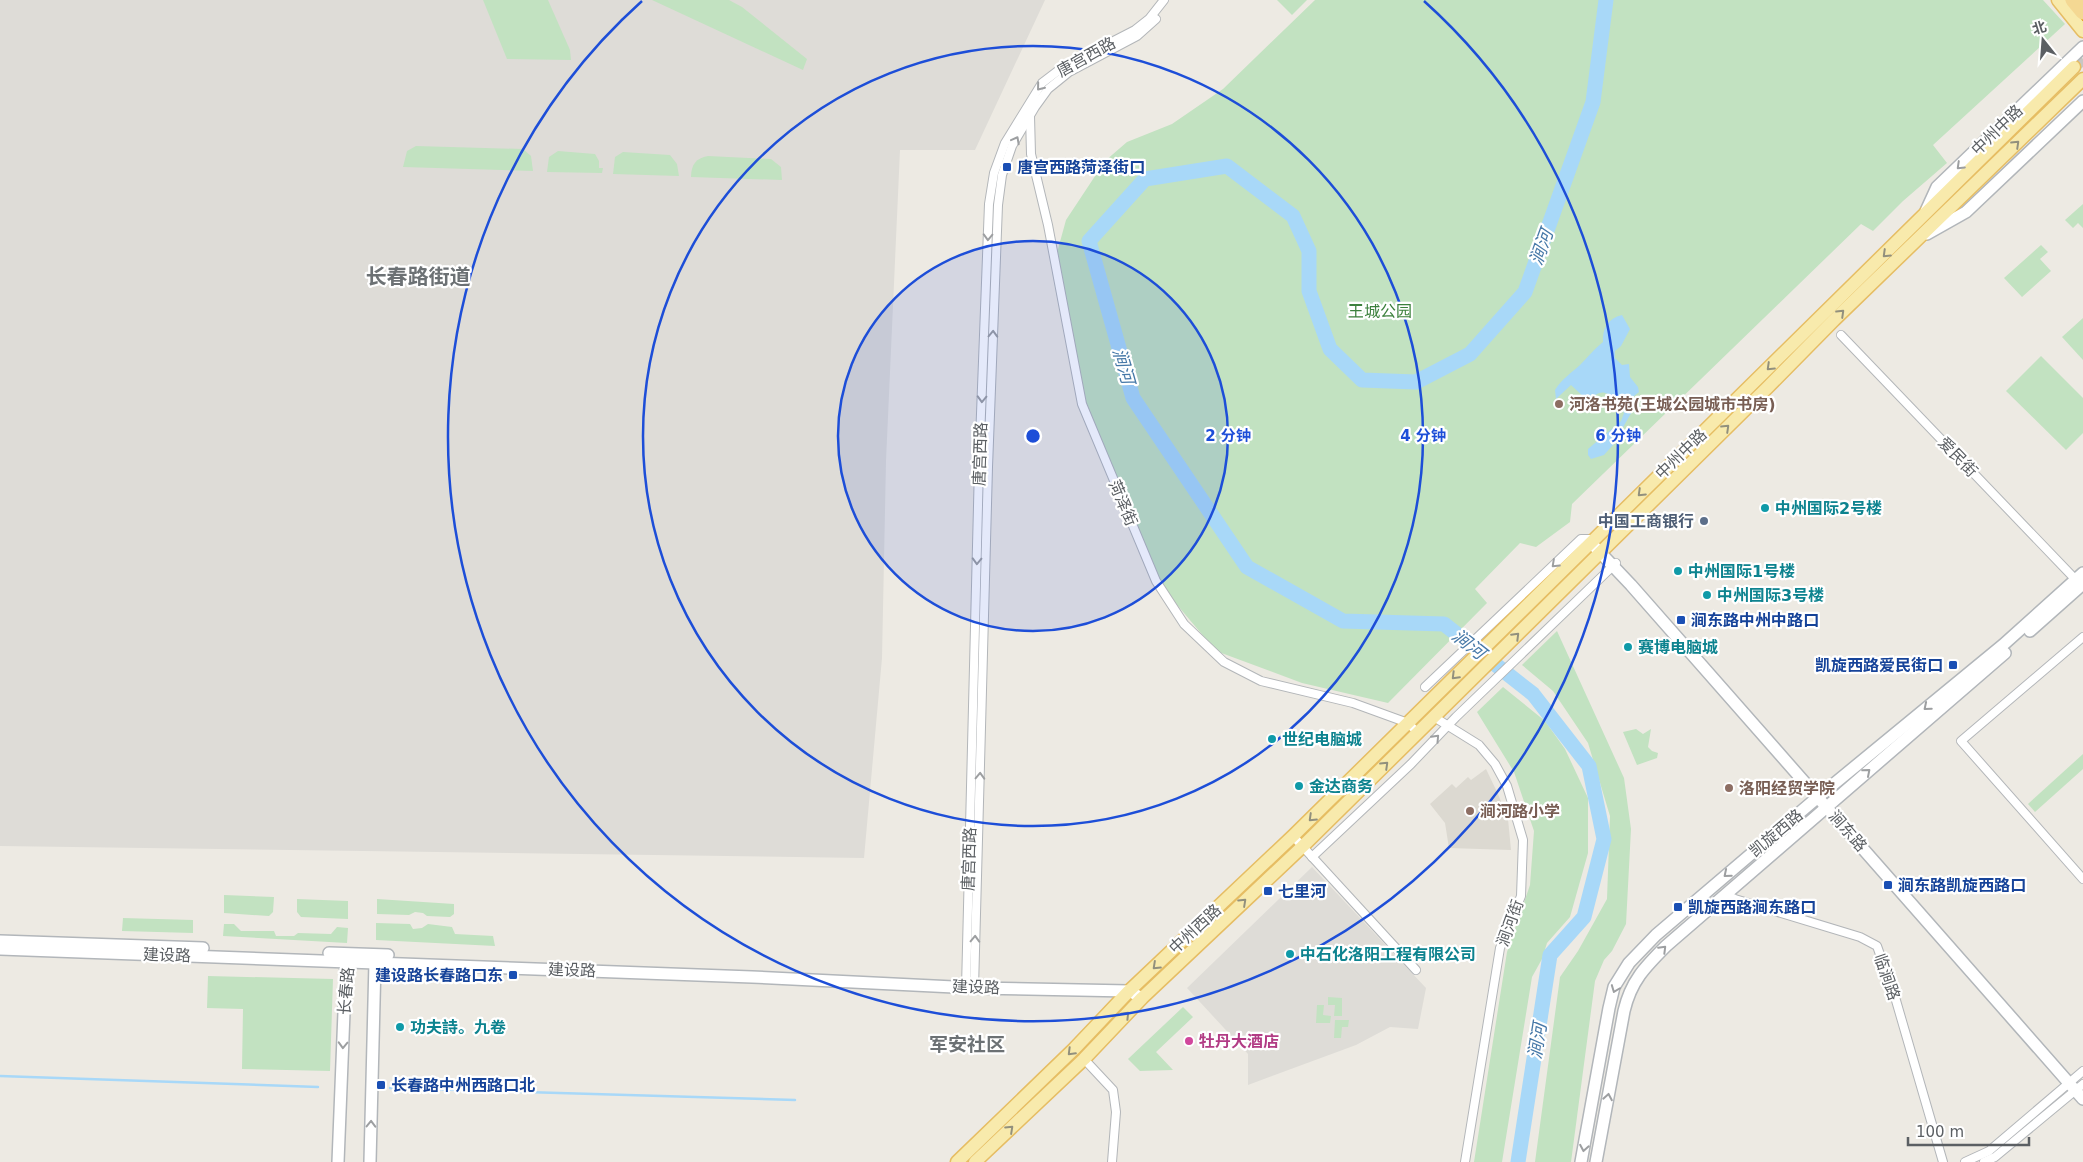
<svg xmlns="http://www.w3.org/2000/svg" width="2083" height="1162" viewBox="0 0 2083 1162" font-family="'DejaVu Sans','Noto Sans SC',sans-serif">
<rect width="100%" height="100%" fill="#edeae3"/>
<!-- industrial -->
<g fill="#dedcd7">
<polygon points="0,0 1045,0 975,150 900,150 886,461 882,658 864,858 0,846"/>
<polygon points="1312,867 1426,988 1418,1029 1390,1027 1356,1045 1248,1085 1248,1054 1187,988"/>
</g>
<!-- education -->
<polygon fill="#dcd9d1" points="1486,769 1498,794 1508,819 1511,850 1449,848 1445,823 1430,804 1452,784 1456,788 1468,777 1471,780"/>
<!-- green -->
<g fill="#c2e2c1">
<polygon points="483,0 548,0 570,50 571,60 507,59"/>
<polygon points="652,0 729,0 742,7 807,59 803,70"/>
<polygon points="1277,0 1307,0 1292,15"/>
<polygon points="1315,0 2043,0 2065,24 1933,145 1947,163 1903,201 1873,231 1861,224 1572,504 1570,522 1536,547 1520,543 1475,589 1487,603 1388,703 1302,683 1216,651 1173,600 1145,556 1099,441 1069,358 1052,271 1066,220 1105,161 1127,142 1172,124 1223,89"/>
<polygon points="416,146 523,149 531,156 533,171 403,167 407,151"/>
<polygon points="558,151 595,154 599,161 599,168 603,168 602,173 547,172 549,157"/>
<polygon points="623,152 670,155 677,164 679,176 613,174 615,157"/>
<path d="M708 156 771 159 781 167 782 180 691 177C691 165 696 158 708 156Z"/>
<polygon points="2083,204 2083,228 2078,223 2073,228 2065,220"/>
<polygon points="2041,245 2048,252 2040,259 2051,271 2022,297 2004,278"/>
<polygon points="2083,318 2083,360 2062,337"/>
<polygon points="2041,356 2083,398 2083,433 2066,450 2006,391"/>
<polygon points="1557,631 1624,778 1631,829 1626,924 1612,951 1604,960 1595,981 1571,1162 1535,1162 1560,977 1578,951 1607,899 1610,816 1588,743 1553,691 1522,665"/>
<polygon points="1503,687 1545,721 1565,749 1588,798 1588,853 1570,917 1547,943 1542,959 1532,977 1502,1162 1474,1162 1507,952 1530,885 1534,831 1514,772 1477,712"/>
<polygon points="1636,729 1643,734 1651,729 1648,747 1652,751 1658,753 1657,758 1637,765 1623,732"/>
<polygon points="2083,754 2083,769 2035,812 2028,804"/>
<polygon points="224,895 274,897 273,912 269,916 224,913"/>
<polygon points="297,899 348,901 348,919 301,917 297,912"/>
<polygon points="377,899 454,904 454,914 450,917 427,916 423,913 415,912 409,915 377,914"/>
<polygon points="123,918 193,920 193,933 122,931"/>
<polygon points="376,923 410,924 413,929 422,928 428,924 452,927 455,934 493,936 495,946 376,940"/>
<polygon points="224,924 234,924 241,931 274,931 276,936 294,936 298,933 331,934 337,927 348,928 347,943 223,936"/>
<polygon points="208,976 333,979 330,1071 242,1069 243,1009 207,1008"/>
<polygon points="1328,997 1342,998 1342,1016 1334,1016 1335,1005 1328,1005"/>
<polygon points="1317,1005 1324,1005 1323,1015 1331,1016 1330,1023 1316,1023"/>
<polygon points="1183,1007 1193,1017 1156,1052 1173,1070 1140,1071 1128,1059"/>
<polygon points="1335,1020 1349,1020 1348,1027 1342,1027 1341,1038 1334,1038"/>
</g>
<!-- water -->
<path fill="#a8d8f8" d="M1622 315 1630 329 1621 346 1615 351V358L1622 365 1629 364 1630 377 1638 387 1639 392 1634 396V408L1613 445 1604 455 1591 459 1588 455V449L1621 421 1624 413C1621 407 1619 404 1615 400 1603 388 1600 392 1587 400L1571 385 1556 399 1555 390C1562 379 1571 373 1580 365 1588 357 1594 349 1603 342 1602 329 1608 318 1622 315Z"/>
<g fill="none" stroke-linecap="round" stroke-linejoin="round">
<!-- stream -->
<g stroke="#a8d8f8" stroke-width="2.5">
<polyline points="0,1076 318,1087"/>
<polyline points="390,1088 795,1100"/>
</g>
<!-- river -->
<polyline stroke="#a8d8f8" stroke-width="15" points="1518,1162 1550,955 1584,917 1604,839 1589,766 1533,694 1444,624 1343,621 1247,567 1133,398 1089,241 1145,179 1227,166 1293,216 1309,251 1309,291 1330,349 1362,380 1416,382 1470,354 1525,292 1593,102 1606,0"/>
<!-- primary-tunnel -->
<polyline stroke="#c8c7c3" stroke-width="12" stroke-dasharray="12 6" stroke-linecap="butt" points="2074,67 2083,59"/>
<defs>
<g id="street">
<polyline points="1030,116 1031,154 1048,225 1082,404 1156,581 1184,624 1224,662 1261,681 1353,703 1408,723 1418,733"/>
<polyline points="1841,335 2076,580"/>
<polyline points="2083,637 1961,741 2083,879"/>
<polyline points="1425,687 1581,539 1593,539"/>
<polyline points="1434,717 1479,745 1495,764 1507,786 1523,840 1521,896 1500,948 1465,1162"/>
<polyline points="1293,836 1416,970"/>
<polyline points="1312,857 1411,764 1456,717 1616,563"/>
<polyline points="1726,895 1735,899 1860,937 1877,946 1895,997 1943,1162"/>
<polyline points="966,987 979,466 989,204 994,173 1005,143 1042,83 1063,67 1135,30 1149,19 1164,0"/>
<polyline points="974,988 988,467 998,205 1002,175 1012,146 1035,107 1048,89 1069,72 1137,36 1156,19"/>
<polyline points="1084,1059 1113,1090 1116,1112 1112,1162"/>
<polyline points="1965,1162 1989,1151 2083,1071"/>
<polyline points="1984,1162 1995,1157 2083,1084"/>
</g>
<g id="secondary">
<polyline points="1926,211 1937,187 2083,47"/>
<polyline points="1927,234 1966,212 2083,101"/>
<polyline points="1594,546 1631,585 2083,1099"/>
<polyline points="2030,631 2083,584"/>
<polyline points="0,941 203,948"/>
<polyline points="0,949 752,977 974,988 1129,991 1142,998"/>
<polyline points="329,953 388,955"/>
<polyline points="338,1162 346,962"/>
<polyline points="370,1162 375,962"/>
<polyline points="1581,1162 1609,1008 1614,987 1629,963 1656,935 1818,797 2003,645 2083,573"/>
<path d="M1596 1162 1624 1011C1631 981 1645 967 1666 946L2005 653"/>
</g>
<g id="primary">
<polyline points="2058,0 2083,31"/>
<polyline points="957,1162 1074,1049 1129,991 1293,836 2074,67"/>
<polyline points="975,1162 1084,1059 1142,998 1302,847 1768,387 1834,320 2083,79"/>
</g>
<polyline id="highway" points="2073,0 2083,12"/>
</defs>
<!-- street casing -->
<use href="#street" stroke="#b3b6b9" stroke-width="10"/>
<!-- secondary casing -->
<use href="#secondary" stroke="#b2b6ba" stroke-width="14"/>
<!-- primary casing -->
<use href="#primary" stroke="#e6bd63" stroke-width="15"/>
<!-- highway casing -->
<use href="#highway" stroke="#de9812" stroke-width="18"/>
<!-- street -->
<use href="#street" stroke="#fff" stroke-width="8"/>
<!-- secondary -->
<use href="#secondary" stroke="#fff" stroke-width="11"/>
<!-- primary -->
<use href="#primary" stroke="#f8eaac" stroke-width="12"/>
<!-- highway -->
<use href="#highway" stroke="#f4d893" stroke-width="15"/>
</g>
<!-- one-way arrows -->
<defs><path id="oneway-chevron" d="M-2-3.5L2.5 0L-2 3.5" fill="none" stroke-width="1.6" stroke-linecap="round" stroke-linejoin="round" transform="scale(1.25)"/></defs>
<g stroke="#9d9fa1">
<use href="#oneway-chevron" transform="translate(1040 87) rotate(129)"/>
<use href="#oneway-chevron" transform="translate(1016 140) rotate(-62)"/>
<use href="#oneway-chevron" transform="translate(1960 166) rotate(136)"/>
<use href="#oneway-chevron" transform="translate(988 237) rotate(92)"/>
<use href="#oneway-chevron" transform="translate(993 334) rotate(-88)"/>
<use href="#oneway-chevron" transform="translate(982 399) rotate(92)"/>
<use href="#oneway-chevron" transform="translate(977 561) rotate(92)"/>
<use href="#oneway-chevron" transform="translate(1555 564) rotate(137)"/>
<use href="#oneway-chevron" transform="translate(1927 707) rotate(140)"/>
<use href="#oneway-chevron" transform="translate(1436 738) rotate(-47)"/>
<use href="#oneway-chevron" transform="translate(1867 772) rotate(-41)"/>
<use href="#oneway-chevron" transform="translate(980 776) rotate(-88)"/>
<use href="#oneway-chevron" transform="translate(1727 874) rotate(140)"/>
<use href="#oneway-chevron" transform="translate(975 939) rotate(-88)"/>
<use href="#oneway-chevron" transform="translate(1663 949) rotate(-45)"/>
<use href="#oneway-chevron" transform="translate(1615 989) rotate(111)"/>
<use href="#oneway-chevron" transform="translate(343 1045) rotate(92)"/>
<use href="#oneway-chevron" transform="translate(1608 1097) rotate(-80)"/>
<use href="#oneway-chevron" transform="translate(371 1124) rotate(-89)"/>
<use href="#oneway-chevron" transform="translate(1584 1148) rotate(100)"/>
</g>
<g stroke="#92907d">
<use href="#oneway-chevron" transform="translate(2016 144) rotate(-44)"/>
<use href="#oneway-chevron" transform="translate(1886 254) rotate(136)"/>
<use href="#oneway-chevron" transform="translate(1841 313) rotate(-44)"/>
<use href="#oneway-chevron" transform="translate(1770 367) rotate(136)"/>
<use href="#oneway-chevron" transform="translate(1726 428) rotate(-44)"/>
<use href="#oneway-chevron" transform="translate(1641 493) rotate(136)"/>
<use href="#oneway-chevron" transform="translate(1516 636) rotate(-45)"/>
<use href="#oneway-chevron" transform="translate(1455 676) rotate(135)"/>
<use href="#oneway-chevron" transform="translate(1385 765) rotate(-44)"/>
<use href="#oneway-chevron" transform="translate(1312 818) rotate(136)"/>
<use href="#oneway-chevron" transform="translate(1243 902) rotate(-43)"/>
<use href="#oneway-chevron" transform="translate(1156 966) rotate(137)"/>
<use href="#oneway-chevron" transform="translate(1126 1015) rotate(-46)"/>
<use href="#oneway-chevron" transform="translate(1071 1052) rotate(135)"/>
<use href="#oneway-chevron" transform="translate(1010 1129) rotate(-43)"/>
</g>
<!-- distance rings -->
<circle cx="1033" cy="436" r="195" fill="#1d4ed8" fill-opacity=".12"/>
<g fill="none" stroke="#1d4ed8" stroke-width="2.5">
<circle cx="1033" cy="436" r="195"/>
<circle cx="1033" cy="436" r="390"/>
<path d="M1424 1A585 585 0 1 1 642 1"/>
</g>
<!-- markers -->
<g fill="#1a4fb4" stroke="#fff" stroke-width="2">
<rect x="1002" y="162" width="10" height="10" rx="2.5"/>
<rect x="1676" y="615" width="10" height="10" rx="2.5"/>
<rect x="1948" y="660" width="10" height="10" rx="2.5"/>
<rect x="1883" y="880" width="10" height="10" rx="2.5"/>
<rect x="1263" y="886" width="10" height="10" rx="2.5"/>
<rect x="1673" y="902" width="10" height="10" rx="2.5"/>
<rect x="508" y="970" width="10" height="10" rx="2.5"/>
<rect x="376" y="1080" width="10" height="10" rx="2.5"/>
</g>
<g fill="#8d6e63" stroke="#fff" stroke-width="2">
<circle cx="1559" cy="404" r="5"/>
<circle cx="1729" cy="788" r="5"/>
<circle cx="1470" cy="811" r="5"/>
</g>
<g fill="#0f9aa8" stroke="#fff" stroke-width="2">
<circle cx="1765" cy="508" r="5"/>
<circle cx="1678" cy="571" r="5"/>
<circle cx="1707" cy="595" r="5"/>
<circle cx="1628" cy="647" r="5"/>
<circle cx="1272" cy="739" r="5"/>
<circle cx="1299" cy="786" r="5"/>
<circle cx="1290" cy="954" r="5"/>
<circle cx="400" cy="1027" r="5"/>
</g>
<circle fill="#5c6f8a" stroke="#fff" stroke-width="2" cx="1704" cy="521" r="5"/>
<circle fill="#d1479c" stroke="#fff" stroke-width="2" cx="1189" cy="1041" r="5"/>
<g text-anchor="middle" dominant-baseline="central" stroke-width="4.5" stroke-linejoin="round" paint-order="stroke">
<!-- street labels -->
<g font-size="16" fill="#5b5f63" stroke="#fff">
<text transform="translate(1086 57) rotate(-29)">唐宫西路</text>
<text transform="translate(1997 130) rotate(-44)">中州中路</text>
<text transform="translate(980 454) rotate(-88)">唐宫西路</text>
<text transform="translate(1681 454) rotate(-44)">中州中路</text>
<text transform="translate(1958 457) rotate(46)">爱民街</text>
<text transform="translate(1123 503) rotate(67)">菏泽街</text>
<text transform="translate(1848 831) rotate(49)">涧东路</text>
<text transform="translate(1776 833) rotate(-40)">凯旋西路</text>
<text transform="translate(969 859) rotate(-88)">唐宫西路</text>
<text transform="translate(1510 923) rotate(-70)">涧河街</text>
<text transform="translate(1195 929) rotate(-43)">中州西路</text>
<text transform="translate(167 955) rotate(2)">建设路</text>
<text transform="translate(572 970) rotate(2)">建设路</text>
<text transform="translate(1887 977) rotate(71)">临涧路</text>
<text transform="translate(976 987) rotate(2)">建设路</text>
<text transform="translate(346 991) rotate(-85)">长春路</text>
</g>
<!-- transit labels -->
<g font-size="16" font-weight="bold" fill="#164399" stroke="#fff" text-anchor="start">
<text x="1017" y="167">唐宫西路菏泽街口</text>
<text x="1691" y="620">涧东路中州中路口</text>
<text x="1943" y="665" text-anchor="end">凯旋西路爱民街口</text>
<text x="1898" y="885">涧东路凯旋西路口</text>
<text x="1278" y="891">七里河</text>
<text x="1688" y="907">凯旋西路涧东路口</text>
<text x="503" y="975" text-anchor="end">建设路长春路口东</text>
<text x="391" y="1085">长春路中州西路口北</text>
</g>
<!-- park labels -->
<g font-size="16" fill="#3c813d" stroke="#fff">
<text x="1380" y="311">王城公园</text>
</g>
<!-- education labels -->
<g font-size="16" font-weight="bold" fill="#785e54" stroke="#fff" text-anchor="start">
<text x="1569" y="404">河洛书苑(王城公园城市书房)</text>
<text x="1739" y="788">洛阳经贸学院</text>
<text x="1480" y="811">涧河路小学</text>
</g>
<!-- culture labels -->
<g font-size="16" font-weight="bold" fill="#0d838f" stroke="#fff" text-anchor="start">
<text x="1775" y="508">中州国际2号楼</text>
<text x="1688" y="571">中州国际1号楼</text>
<text x="1717" y="595">中州国际3号楼</text>
<text x="1638" y="647">赛博电脑城</text>
<text x="1282" y="739">世纪电脑城</text>
<text x="1309" y="786">金达商务</text>
<text x="1300" y="954">中石化洛阳工程有限公司</text>
<text x="410" y="1027">功夫詩。九卷</text>
</g>
<!-- service labels -->
<g font-size="16" font-weight="bold" fill="#4e5e75" stroke="#fff" text-anchor="end">
<text x="1694" y="521">中国工商银行</text>
</g>
<!-- hotel labels -->
<g font-size="16" font-weight="bold" fill="#b23c85" stroke="#fff" text-anchor="start">
<text x="1199" y="1041">牡丹大酒店</text>
</g>
<!-- water labels -->
<g font-size="18" font-style="italic" fill="#4779a8" stroke="#fff">
<text transform="translate(1541 247) rotate(-70)">涧河</text>
<text transform="translate(1124 366) rotate(74)">涧河</text>
<text transform="translate(1469 644) rotate(38)">涧河</text>
<text transform="translate(1537 1041) rotate(-81)">涧河</text>
</g>
<!-- quarter labels -->
<g font-size="19" font-weight="bold" fill="#6c7174" stroke="#fff">
<text x="967" y="1044">军安社区</text>
</g>
<!-- district labels -->
<g font-size="21" font-weight="bold" fill="#6c7174" stroke="#fff">
<text x="418" y="277">长春路街道</text>
</g>
</g>
<circle cx="1033" cy="436" r="8" fill="#1d4ed8" stroke="#fff" stroke-width="2.5"/>
<g font-size="15" text-anchor="middle" font-weight="bold" fill="#1d4ed8" stroke="#fff" stroke-width="4.5" stroke-linejoin="round" paint-order="stroke">
<text x="1228" y="441">2 分钟</text>
<text x="1423" y="441">4 分钟</text>
<text x="1618" y="441">6 分钟</text>
</g>
<!-- north arrow -->
<g transform="translate(2043 40) rotate(343)" stroke="#ffffff" stroke-width="4" paint-order="stroke">
<path d="M0-4L9 19L0 12L-9 19Z" fill="#5b5f63"/>
<text y="-8" font-size="14" font-weight="bold" text-anchor="middle" fill="#5b5f63">北</text>
</g>
<!-- scale -->
<path d="M1908 1137v8h121v-8" fill="none" stroke="#5b5f63" stroke-width="2.5"/>
<text x="1916" y="1137" font-size="15" fill="#5b5f63" stroke="#ffffff" stroke-width="4" paint-order="stroke">100 m</text>
</svg>
